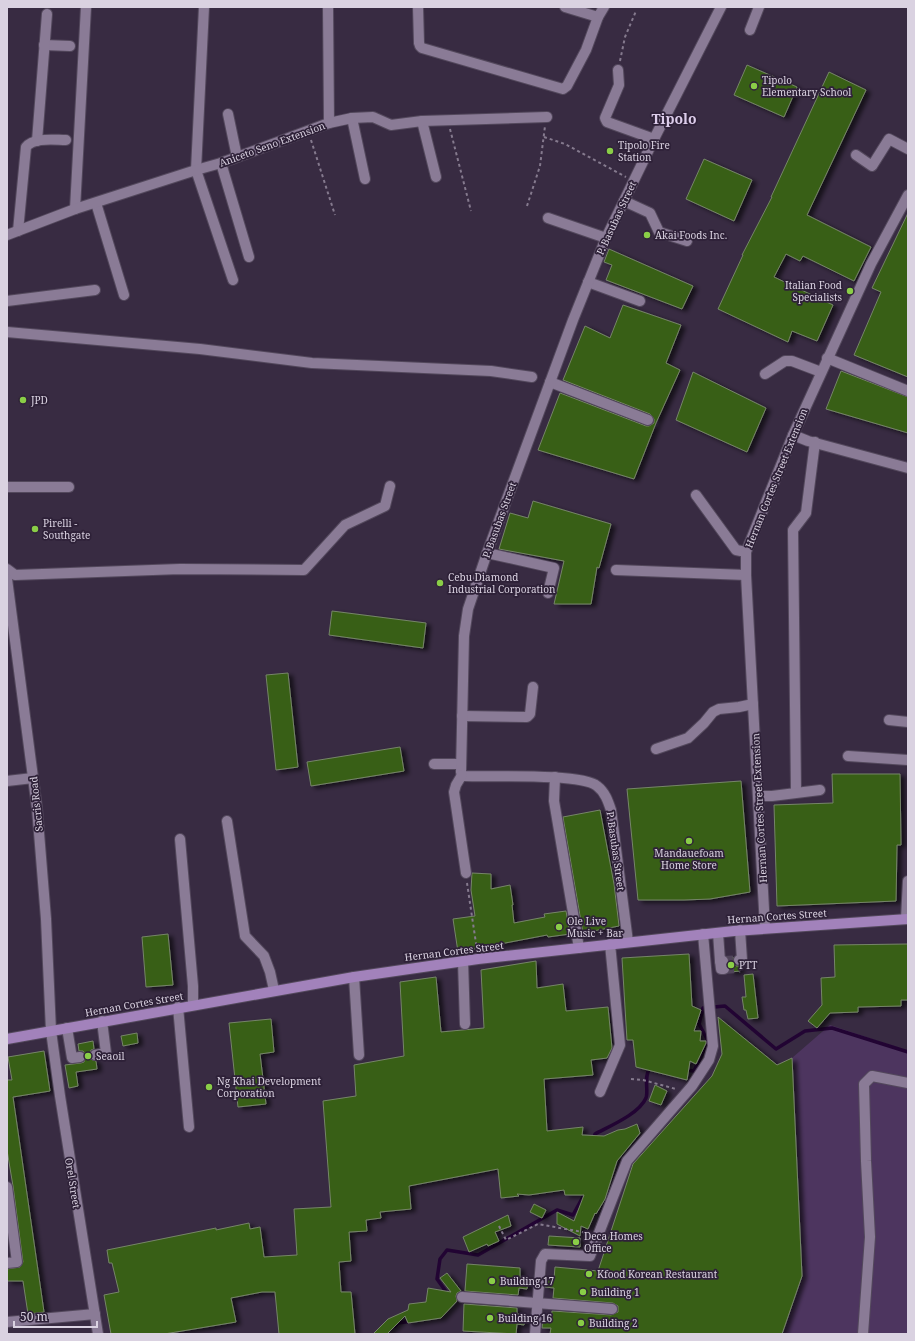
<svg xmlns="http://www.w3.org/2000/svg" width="915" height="1341" viewBox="0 0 915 1341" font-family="'Noto Serif',serif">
<defs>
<filter id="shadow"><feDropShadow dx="4.5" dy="2.5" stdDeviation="2" flood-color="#0009"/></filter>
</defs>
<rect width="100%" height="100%" fill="#382b42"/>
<!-- green -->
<polygon fill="#4d355f" points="830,1025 908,1051 908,1334 782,1334 802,1276 792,1058"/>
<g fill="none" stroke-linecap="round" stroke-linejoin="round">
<!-- stream -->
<g stroke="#220433" stroke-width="3.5">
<polyline points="685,1070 694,1071 708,1041 699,1024 703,1008 725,1006 776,1049 805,1031 832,1028 908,1052"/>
<path d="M594 1140 595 1134C610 1126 639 1114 646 1098 649 1089 643 1079 650 1067"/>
<polyline points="447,1293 437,1279 440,1259 447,1250 478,1255 557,1210 573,1215 585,1193"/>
<polyline points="395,1326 398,1323 412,1321"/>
</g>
</g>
<!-- building -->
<g fill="#395e12" stroke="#758569" filter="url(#shadow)">
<polygon points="747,65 797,87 784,117 734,95"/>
<polygon points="829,72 866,90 807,215 871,247 854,281 803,256 800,261 786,254 774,277 833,305 817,341 792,331 788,342 718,309 743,255 742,255 772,197 771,197"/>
<polygon points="704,159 752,180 734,221 686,199"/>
<polygon points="908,213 908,377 854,355 881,292 872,288"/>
<polygon points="609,249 693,286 682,309 606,280 612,265 604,262"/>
<polygon points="623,305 681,325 666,363 680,370 656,423 634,479 538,450 560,393 646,426 649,426 654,423 654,419 650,414 563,380 585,326 610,338"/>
<polygon points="841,371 908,397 908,433 826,409"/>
<polygon points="693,372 766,408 747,452 676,420"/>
<polygon points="533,501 611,524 599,568 597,567 591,604 554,604 564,561 499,549 510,513 528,518"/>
<polygon points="332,611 426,623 423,648 329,635"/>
<polygon points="288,673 298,767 276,770 266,675"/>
<polygon points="400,747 404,771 311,786 307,762"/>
<polygon points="832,774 900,774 901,845 897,845 896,901 777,906 774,805 833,803"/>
<polygon points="741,781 750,892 710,899 684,900 638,900 627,789"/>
<polygon points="600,810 614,884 619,926 583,933 563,817"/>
<polygon points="472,873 491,874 491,889 510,885 513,905 512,905 514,923 545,917 544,914 566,911 570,934 548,937 547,935 458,952 453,919 475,916 471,890"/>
<polygon points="168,934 173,985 146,987 142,937"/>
<polygon points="908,944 908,1000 901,1000 901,1006 858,1007 858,1012 830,1013 817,1028 808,1021 822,1005 821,978 835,977 834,945"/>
<polygon points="689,954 692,1006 701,1010 694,1031 701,1031 700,1041 706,1041 706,1043 696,1064 690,1061 687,1080 636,1067 633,1040 627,1040 622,958"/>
<polygon points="728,957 733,957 733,963 736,966 740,966 740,971 730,972"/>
<polygon points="536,961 537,988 563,984 566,1011 608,1007 612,1048 607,1058 591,1060 593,1075 544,1079 547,1131 583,1127 582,1135 604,1136 618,1130 625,1129 637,1124 640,1133 617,1161 605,1199 596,1214 595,1213 588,1229 581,1226 580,1236 557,1224 557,1212 574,1221 584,1195 565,1195 564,1190 529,1195 517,1194 519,1196 501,1198 498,1169 409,1186 411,1209 380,1212 381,1218 366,1220 367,1231 349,1232 351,1261 339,1262 341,1292 351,1292 355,1334 279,1334 275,1292 262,1292 231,1298 236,1322 164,1334 111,1334 104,1295 119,1292 112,1263 109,1263 107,1250 216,1228 216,1230 249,1223 250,1229 260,1227 264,1257 297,1255 294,1209 331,1207 323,1101 356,1096 354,1065 404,1056 400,982 436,977 441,1032 484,1028 481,970"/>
<polygon points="753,974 758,1018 748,1019 746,1010 744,1010 742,997 746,997 744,975"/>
<polygon points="718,1017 777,1065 792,1058 802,1276 782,1334 550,1334 551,1328 542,1328 543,1318 551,1319 552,1311 611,1315 618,1312 618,1306 613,1303 553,1298 554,1288 545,1287 546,1278 554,1279 555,1267 598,1271 633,1164 712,1076 722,1054"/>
<polygon points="271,1019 274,1052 260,1054 266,1104 238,1107 229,1023"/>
<polygon points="137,1033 138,1043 123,1046 121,1036"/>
<polygon points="93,1041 94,1049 91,1050 89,1056 90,1059 96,1061 97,1069 76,1072 78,1086 69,1088 65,1065 81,1063 84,1062 86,1056 83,1051 79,1051 78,1044"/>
<polygon points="44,1051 50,1091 13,1097 44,1312 28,1314 23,1281 7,1281 7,1269 20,1267 23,1262 13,1186 7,1150 7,1080 12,1080 8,1057"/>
<polygon points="655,1085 667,1091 661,1105 649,1101"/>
<polygon points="534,1204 546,1210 542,1218 530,1212"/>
<polygon points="508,1215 511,1226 495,1232 499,1241 488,1246 487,1244 469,1252 463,1237"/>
<polygon points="549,1236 580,1238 580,1247 548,1245"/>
<polygon points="467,1264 520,1268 520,1278 528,1278 527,1289 519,1288 518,1295 465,1291"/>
<polygon points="447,1273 461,1291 457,1293 456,1296 457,1301 441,1318 408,1323 405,1316 387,1334 373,1334 388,1319 408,1310 409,1304 426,1302 428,1288 451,1292 440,1278"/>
<polygon points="464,1304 517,1308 517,1314 525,1315 524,1325 517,1324 516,1334 463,1331"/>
</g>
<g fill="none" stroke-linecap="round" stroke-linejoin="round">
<!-- minor-tunnel -->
<g stroke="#50445a" stroke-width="10" stroke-dasharray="10 5" stroke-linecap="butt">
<polyline points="723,961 739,960"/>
<polyline points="724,969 740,968"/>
</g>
<defs>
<g id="minor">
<polyline points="204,7 196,170 233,280"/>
<polyline points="328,7 329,123"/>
<polyline points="418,7 419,43 420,46 422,48 563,89 567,86 586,50 598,17 604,7"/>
<polyline points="565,7 598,17"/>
<polyline points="750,30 759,7"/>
<polyline points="44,45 70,46"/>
<polyline points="618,70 619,85 605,118 607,122 654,139"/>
<polyline points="228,114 237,157"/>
<polyline points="352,118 365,179"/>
<polyline points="422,121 436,177"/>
<polyline points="37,141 47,14"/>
<polyline points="856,155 872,166 889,139 908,149"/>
<polyline points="221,163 249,257"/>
<polyline points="624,201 650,213 659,232 687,241"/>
<polyline points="96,203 124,295"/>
<polyline points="75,209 86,7"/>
<polyline points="548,218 606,238"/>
<path d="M18 231 26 147C34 137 54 140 66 140"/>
<polyline points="7,235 75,209 196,170 221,163 329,123 352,118 373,117 391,125 422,121 547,117"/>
<polyline points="588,282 640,301"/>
<polyline points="7,301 95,290"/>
<polyline points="7,332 200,349 312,363 491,371 532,377"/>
<polyline points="827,358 908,391"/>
<polyline points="765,374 785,361 792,361 821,372"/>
<polyline points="550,382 648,420"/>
<polyline points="793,435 808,441 908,468"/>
<polyline points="7,487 69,487"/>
<polyline points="696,495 736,550 746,552"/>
<polyline points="487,553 554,568 548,593"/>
<polyline points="7,569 15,575 180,569 304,570 345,525 385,506 390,486"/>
<polyline points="616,570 746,575"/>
<polyline points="7,579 37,808 46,919 51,1031 60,1096 98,1334"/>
<polyline points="462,716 527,717 530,714 533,687"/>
<polyline points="889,720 908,722"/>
<polyline points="656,749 688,738 704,723 713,712 719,709 739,707 753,704"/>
<polyline points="848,756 908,760"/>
<polyline points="434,764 461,764"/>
<polyline points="462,775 461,772 464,636 468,609 487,553 573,320 606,238 654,139 721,7"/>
<path d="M462 775 465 776C490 777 582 773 597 786 605 792 608 801 611 810L628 942"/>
<polyline points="462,775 456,785 454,792 466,873"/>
<polyline points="555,777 554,801 579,948"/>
<polyline points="7,781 33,778"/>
<polyline points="796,792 793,530 806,513 815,442"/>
<polyline points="758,796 772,796 820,790"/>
<polyline points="227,821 245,936 264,956 270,972 274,990"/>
<polyline points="180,839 193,986 193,1005"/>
<polyline points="906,919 908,881"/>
<polyline points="765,928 746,575 746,552 793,435 871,264 908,195"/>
<polyline points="718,933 720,961 723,961"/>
<polyline points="739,960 742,960 740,930"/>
<polyline points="463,961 465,1024"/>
<polyline points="720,961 721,969 724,969"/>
<polyline points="354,977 359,1055"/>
<polyline points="178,1007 189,1127"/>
<polyline points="67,1028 72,1058 80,1057"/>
<polyline points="95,1055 106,1053 102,1021"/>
<polyline points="600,1092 620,1045 610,944"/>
<polyline points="7,1187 17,1262 7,1263"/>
<polyline points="462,1297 612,1309"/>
<polyline points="7,1322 95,1314"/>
<polyline points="535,1334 541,1261 545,1254 590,1256 627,1161 692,1086 709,1060 713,1046 703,934"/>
<polyline points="863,1334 870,1237 866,1161 864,1084 872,1076 908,1083"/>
</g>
<polyline id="major" points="7,1039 354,977 478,959 734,931 908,919"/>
</defs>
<!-- minor casing -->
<use href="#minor" stroke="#53485c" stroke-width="12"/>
<!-- major casing -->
<use href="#major" stroke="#53485c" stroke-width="12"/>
<!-- path -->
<g stroke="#857a8e" stroke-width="2" stroke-dasharray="3 3" stroke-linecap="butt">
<polyline points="620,61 625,37 636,11"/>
<polyline points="450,129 471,211"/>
<polyline points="544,137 565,144 626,177"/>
<polyline points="311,140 335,215"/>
<polyline points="527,206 540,166 545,126"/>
<polyline points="467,883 477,950"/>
<polyline points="631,1079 643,1080 676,1089"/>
<polyline points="499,1226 506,1240 538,1224 588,1233"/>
</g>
<!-- minor -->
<use href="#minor" stroke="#8a7b96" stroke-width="10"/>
<!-- major -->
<use href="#major" stroke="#a282bb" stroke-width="10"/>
</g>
<!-- markers -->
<g fill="#8ace47" stroke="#2e2138" stroke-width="1.5">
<circle cx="754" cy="86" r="4"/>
<circle cx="610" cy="151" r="4"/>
<circle cx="647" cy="235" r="4"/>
<circle cx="850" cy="291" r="4"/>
<circle cx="23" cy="400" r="4"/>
<circle cx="35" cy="529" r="4"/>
<circle cx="440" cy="583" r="4"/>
<circle cx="689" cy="841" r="4"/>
<circle cx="559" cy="927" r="4"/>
<circle cx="731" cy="965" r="4"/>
<circle cx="88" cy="1056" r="4"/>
<circle cx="209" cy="1087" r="4"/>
<circle cx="576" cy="1242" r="4"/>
<circle cx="589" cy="1274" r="4"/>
<circle cx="492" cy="1281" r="4"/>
<circle cx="583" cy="1292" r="4"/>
<circle cx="490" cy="1318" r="4"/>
<circle cx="581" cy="1323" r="4"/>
</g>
<g text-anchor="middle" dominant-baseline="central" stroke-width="3.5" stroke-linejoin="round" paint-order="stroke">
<!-- poi labels -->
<g font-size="10" fill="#dad2e1" stroke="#2e2138" text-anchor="start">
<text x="762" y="80">Tipolo<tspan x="762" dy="12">Elementary School</tspan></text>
<text x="618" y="145">Tipolo Fire<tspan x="618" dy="12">Station</tspan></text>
<text x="655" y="235">Akai Foods Inc.</text>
<text x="842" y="285" text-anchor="end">Italian Food<tspan x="842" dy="12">Specialists</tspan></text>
<text x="31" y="400">JPD</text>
<text x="43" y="523">Pirelli -<tspan x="43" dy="12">Southgate</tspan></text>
<text x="448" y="577">Cebu Diamond<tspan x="448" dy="12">Industrial Corporation</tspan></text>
<text x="689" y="853" text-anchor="middle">Mandauefoam<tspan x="689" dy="12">Home Store</tspan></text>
<text x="567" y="921">Ole Live<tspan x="567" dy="12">Music + Bar</tspan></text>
<text x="739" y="965">PTT</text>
<text x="96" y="1056">Seaoil</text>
<text x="217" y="1081">Ng Khai Development<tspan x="217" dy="12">Corporation</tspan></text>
<text x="584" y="1236">Deca Homes<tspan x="584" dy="12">Office</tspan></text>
<text x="597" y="1274">Kfood Korean Restaurant</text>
<text x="500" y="1281">Building 17</text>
<text x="591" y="1292">Building 1</text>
<text x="498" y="1318">Building 16</text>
<text x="589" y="1323">Building 2</text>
</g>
<!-- street labels -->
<g font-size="10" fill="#dad2e1" stroke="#2e2138">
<text transform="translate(272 144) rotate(-20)">Aniceto Seno Extension</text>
<text transform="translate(616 218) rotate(-65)">P. Basubas Street</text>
<text transform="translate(776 478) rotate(-68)">Hernan Cortes Street Extension</text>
<text transform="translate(499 520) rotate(-70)">P. Basubas Street</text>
<text transform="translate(36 804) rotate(-96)">Sacris Road</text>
<text transform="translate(759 808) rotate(-93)">Hernan Cortes Street Extension</text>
<text transform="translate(616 851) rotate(82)">P. Basubas Street</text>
<text transform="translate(777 916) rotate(-4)">Hernan Cortes Street</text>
<text transform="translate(454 951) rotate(-7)">Hernan Cortes Street</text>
<text transform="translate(134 1004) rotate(-10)">Hernan Cortes Street</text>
<text transform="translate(73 1183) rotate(81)">Orel Street</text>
</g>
<!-- district labels -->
<g font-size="14" font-weight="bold" fill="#dcccea" stroke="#2e2138">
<text x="674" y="118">Tipolo</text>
</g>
</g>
<!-- border -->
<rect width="915" height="1341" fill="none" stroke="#dad2e1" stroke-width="16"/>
<!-- scale -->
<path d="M14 1321v6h83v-6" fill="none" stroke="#dad2e1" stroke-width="2"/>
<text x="20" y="1321" font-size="12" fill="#dad2e1" stroke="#2e2138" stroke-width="3" paint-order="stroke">50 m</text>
</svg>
